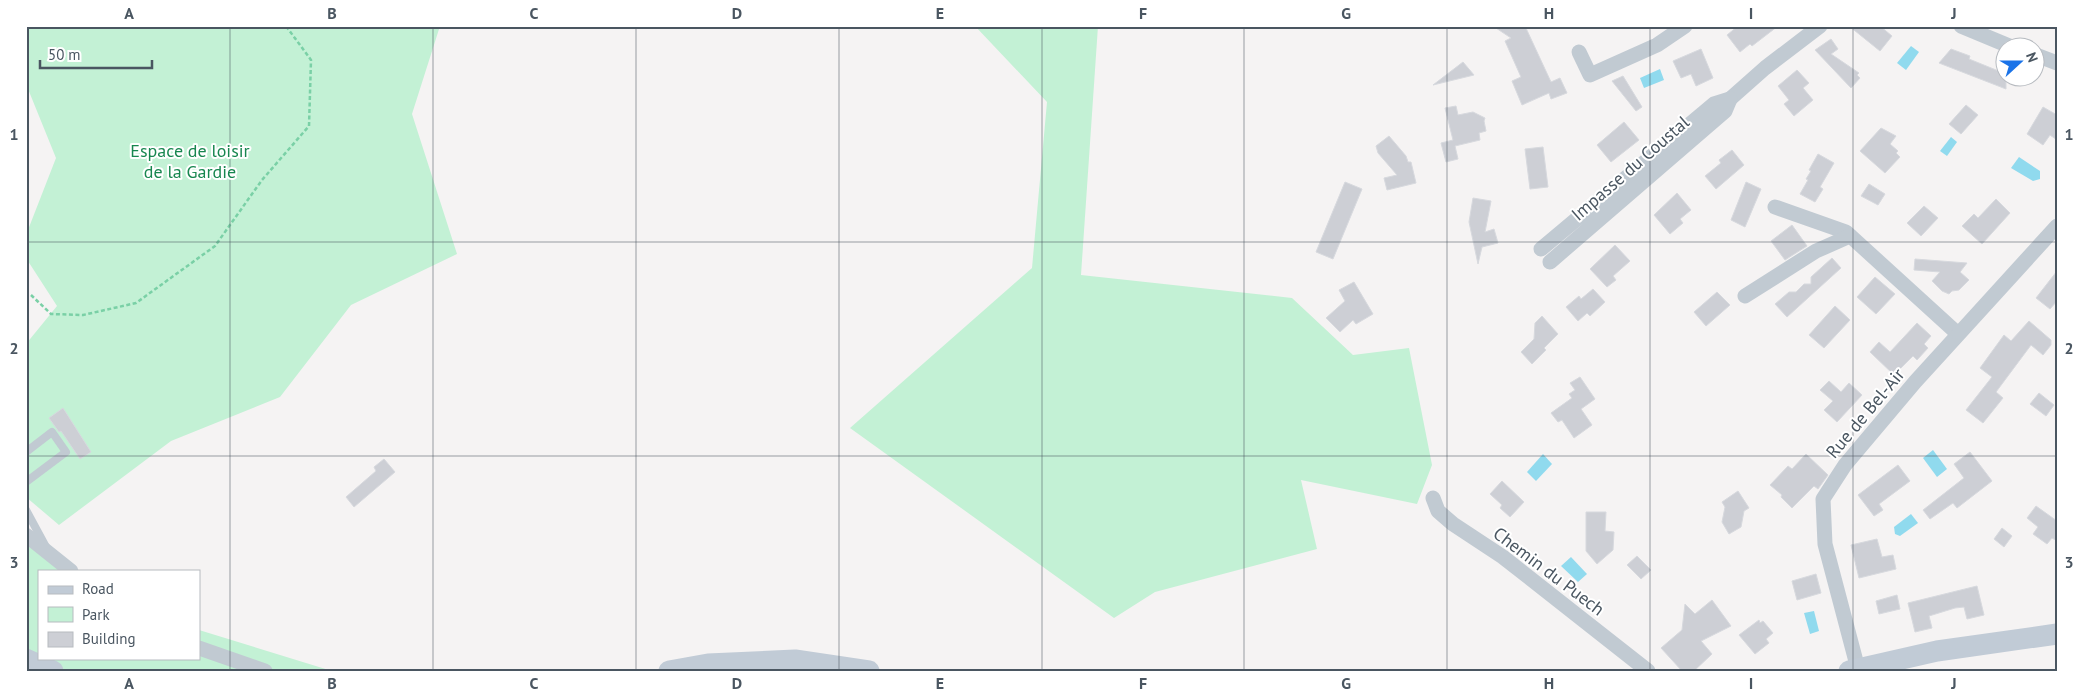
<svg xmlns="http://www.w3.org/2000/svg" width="2083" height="697" viewBox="0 0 2083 697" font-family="'PT Sans',sans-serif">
<rect width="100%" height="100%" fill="#f5f3f3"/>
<!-- green -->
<g fill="#c3f1d5">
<polygon points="26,26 440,26 412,114 457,254 351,305 280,397 171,441 59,525 26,497 26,344 57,306 26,258 26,235 56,158 26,84"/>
<polygon points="975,26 1098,26 1081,275 1292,298 1353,355 1409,348 1432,465 1417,504 1301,480 1317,549 1155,592 1114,618 850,428 1032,268 1047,102"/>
<polygon points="26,539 60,571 39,571 39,658 199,658 199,630 332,671 26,671"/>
</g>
<!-- water -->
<g fill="#90daee">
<polygon points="1911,46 1919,52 1906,70 1897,63"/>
<polygon points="1660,69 1664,80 1644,88 1640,78"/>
<polygon points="1951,137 1957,142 1947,156 1940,151"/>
<polygon points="2019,157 2040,171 2040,179 2033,181 2011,168"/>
<polygon points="1933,450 1947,469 1937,477 1923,458"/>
<polygon points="1543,454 1552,464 1536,481 1527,472"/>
<polygon points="1911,514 1918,523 1900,536 1895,534 1894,527"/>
<polygon points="1571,557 1587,574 1578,582 1561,566"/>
<polygon points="1814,611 1819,631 1810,634 1804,613"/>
</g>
<!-- building -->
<g fill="#cdcfd5" stroke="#d7d9de">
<polygon points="1493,26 1525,26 1551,82 1560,78 1567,93 1551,99 1549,93 1522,105 1512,81 1521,77 1505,41 1511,38"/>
<polygon points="1738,26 1778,26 1752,46 1750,44 1740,52 1727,35"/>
<polygon points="1849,26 1880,26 1892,36 1880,51"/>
<polygon points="1831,39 1838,49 1831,54 1859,73 1857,75 1860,78 1851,88 1815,50"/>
<polygon points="1701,49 1713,78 1696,86 1691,74 1681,78 1673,61"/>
<polygon points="1951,49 1970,56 1969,59 2006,74 2006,89 1939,63"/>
<polygon points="1463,62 1474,75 1433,85"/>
<polygon points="1797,70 1809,83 1803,88 1813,100 1794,116 1784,104 1789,100 1778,86"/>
<polygon points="1623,76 1642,107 1636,111 1612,81"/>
<polygon points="1966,105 1978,115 1961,134 1949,124"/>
<polygon points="1456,106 1458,115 1473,112 1485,118 1484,121 1486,131 1479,133 1480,140 1455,146 1458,159 1446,162 1441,143 1453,140 1445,108"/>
<polygon points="2043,107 2057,115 2057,140 2050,135 2043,145 2027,134"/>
<polygon points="1624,122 1639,140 1611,162 1597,145"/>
<polygon points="1881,128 1896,136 1890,144 1898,151 1896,153 1900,157 1885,173 1860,151"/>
<polygon points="1389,136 1406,156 1408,162 1411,162 1416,183 1387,190 1384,178 1397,175 1378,153 1376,146"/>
<polygon points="1543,147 1548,187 1530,189 1525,149"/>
<polygon points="1732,150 1744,165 1716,189 1705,176 1721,163 1719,160"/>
<polygon points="1818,154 1834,163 1820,187 1823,189 1815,202 1800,194 1808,180 1806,179 1811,171 1809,170"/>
<polygon points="1345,182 1362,189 1333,259 1316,252"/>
<polygon points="1746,182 1761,189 1745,227 1731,220"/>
<polygon points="1869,184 1885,194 1878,205 1861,196"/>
<polygon points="1677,193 1691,210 1680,219 1683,223 1670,234 1654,215"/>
<polygon points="1473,198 1491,201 1485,232 1494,229 1498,243 1482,247 1478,264 1469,222"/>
<polygon points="1996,199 2010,213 1982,244 1962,226 1974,214 1978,218"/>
<polygon points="1924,206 1938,218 1921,236 1907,223"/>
<polygon points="1792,225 1807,246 1785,260 1771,241"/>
<polygon points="1615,245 1630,261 1613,276 1616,280 1607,287 1590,269"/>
<polygon points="1832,258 1841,268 1787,317 1775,304 1789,292 1796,292 1804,284 1811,284 1811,277"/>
<polygon points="1915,259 1967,263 1960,272 1969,280 1959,290 1952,291 1949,294 1942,291 1932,281 1940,272 1914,270"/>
<polygon points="2057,271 2057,301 2050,309 2036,298"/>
<polygon points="1875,277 1895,294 1876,314 1857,297"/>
<polygon points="1354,282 1373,314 1356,324 1353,320 1340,332 1326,318 1345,301 1339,290"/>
<polygon points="1593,289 1605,302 1590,316 1587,313 1578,321 1566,307 1579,296 1581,299"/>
<polygon points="1717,292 1730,305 1706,326 1694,312"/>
<polygon points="1835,306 1850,320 1824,348 1809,335"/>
<polygon points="1542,316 1558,334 1544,348 1546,350 1532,364 1521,352 1534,339 1535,323"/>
<polygon points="2029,321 2051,340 2051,345 2043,355 2031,345 1996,392 2003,398 1983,423 1966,410 1992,377 1980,368 2004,335 2011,341"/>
<polygon points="1917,323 1931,336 1924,344 1928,348 1917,360 1913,356 1894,375 1870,352 1879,342 1890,352"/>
<polygon points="1580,377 1595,399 1581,409 1592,425 1574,438 1562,420 1558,422 1551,413 1572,398 1569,394 1575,390 1570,383"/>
<polygon points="1829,381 1841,392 1849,383 1862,395 1837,422 1824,410 1833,401 1820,390"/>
<polygon points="2039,393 2054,405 2046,416 2030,404"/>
<polygon points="63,408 91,452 80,459 61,431 59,432 49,418"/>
<polygon points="1970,452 1992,481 1957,508 1953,503 1930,519 1923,510 1964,478 1954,464"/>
<polygon points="1806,454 1828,475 1818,489 1814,486 1792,508 1781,497 1782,495 1770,485 1788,466 1792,469"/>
<polygon points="384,459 395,472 354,507 346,497 376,471 374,467"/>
<polygon points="1898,465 1910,481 1879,504 1883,510 1874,516 1858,495"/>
<polygon points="1502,481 1524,502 1510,517 1500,508 1502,505 1490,494"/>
<polygon points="1738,491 1749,508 1744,511 1741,527 1729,534 1722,522 1725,507 1722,502"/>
<polygon points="2036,506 2057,521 2057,541 2052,538 2047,544 2033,534 2038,527 2027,518"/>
<polygon points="1586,512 1606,512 1605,531 1614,532 1613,550 1597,564 1586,551"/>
<polygon points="2002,528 2012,536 2004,547 1994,539"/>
<polygon points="1877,539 1882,557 1893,555 1896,569 1859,578 1851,545"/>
<polygon points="1637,556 1651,570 1641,579 1627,565"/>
<polygon points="1816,574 1821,593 1797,600 1792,581"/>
<polygon points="1977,586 1984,615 1967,619 1964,607 1955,608 1929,616 1932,628 1915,632 1908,603"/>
<polygon points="1897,595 1900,609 1879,614 1876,601"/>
<polygon points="1712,600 1731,626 1701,641 1712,654 1694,671 1682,671 1661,648 1682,630 1685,604 1695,614"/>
<polygon points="1759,620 1760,623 1763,621 1773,633 1766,639 1769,643 1755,654 1739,635"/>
</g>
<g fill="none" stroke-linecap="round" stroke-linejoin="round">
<!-- path -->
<polyline stroke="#7ad0a6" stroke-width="2.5" stroke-dasharray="4 2.5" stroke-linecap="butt" points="31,295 51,314 83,315 136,303 215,246 262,180 309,126 311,60 286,26"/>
<!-- lane -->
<g stroke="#c1cad2" stroke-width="8">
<polyline points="26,452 52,432 66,452 26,482"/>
<polyline points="26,510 46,547"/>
</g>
<!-- street -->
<g stroke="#c1cad2" stroke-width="15">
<polyline points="1961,26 2014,48"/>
<polyline points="1579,52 1590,75 1657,45 1685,26"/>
<polyline points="2036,55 2057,63"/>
<polyline points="1730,99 1765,68 1820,26"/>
<polyline points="1775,207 1846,232 1958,334"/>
<polyline points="1541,249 1714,104 1730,99 1725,111 1550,262"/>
<polyline points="1745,296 1816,251 1850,236"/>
<polyline points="1433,498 1438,511 1453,524 1503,557 1648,671"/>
<polyline points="26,535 71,571"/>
<polyline points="199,648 265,671"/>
<polyline points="1858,669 1825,544 1823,499 1845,465 1915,382 2057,226"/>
</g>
<!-- secondary -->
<g stroke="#c1cbd6" stroke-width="21">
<polyline points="26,659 53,671"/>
<polyline points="669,671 708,664 795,660 869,671"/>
<polyline points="1849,671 1937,651 2057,634"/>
</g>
</g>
<!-- grid -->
<path fill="none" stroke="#4a5661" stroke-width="1" stroke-opacity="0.55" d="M230 26V671M433 26V671M636 26V671M839 26V671M1042 26V671M1244 26V671M1447 26V671M1650 26V671M1853 26V671M26 242H2057M26 456H2057"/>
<g text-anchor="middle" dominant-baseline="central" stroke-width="4" stroke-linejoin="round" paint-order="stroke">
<!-- park labels -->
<g font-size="18" fill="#17864f" stroke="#fff">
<text x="190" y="150">Espace de loisir<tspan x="190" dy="21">de la Gardie</tspan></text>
</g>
<!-- street labels -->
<g font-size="18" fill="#4a5661" stroke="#fff">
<text transform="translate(1630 168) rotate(-41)">Impasse du Coustal</text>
<text transform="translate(1865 413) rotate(-50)">Rue de Bel-Air</text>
<text transform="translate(1549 571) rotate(37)">Chemin du Puech</text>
</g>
</g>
<!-- border -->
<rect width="2083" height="697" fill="none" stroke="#ffffff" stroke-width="55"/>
<!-- legend -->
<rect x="38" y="570" width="162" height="90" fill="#ffffff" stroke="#b7bbc0"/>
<rect x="48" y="586" width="25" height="8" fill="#c1cbd6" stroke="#b7bbc0"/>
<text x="82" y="594" font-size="15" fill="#4a5661">Road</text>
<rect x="48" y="607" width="25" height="15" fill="#c3f1d5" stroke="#b7bbc0"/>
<text x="82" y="620" font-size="15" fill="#4a5661">Park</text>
<rect x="48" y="632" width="25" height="15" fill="#cdcfd5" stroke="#b7bbc0"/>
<text x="82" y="644" font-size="15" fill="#4a5661">Building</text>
<!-- north arrow -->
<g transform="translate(2020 62) rotate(69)"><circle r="24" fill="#ffffff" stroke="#b7bbc0"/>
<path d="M0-4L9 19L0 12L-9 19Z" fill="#1a73e8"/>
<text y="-8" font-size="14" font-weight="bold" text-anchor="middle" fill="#4a5661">N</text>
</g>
<!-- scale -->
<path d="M40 60v8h112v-8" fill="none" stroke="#4a5661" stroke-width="2.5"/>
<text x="48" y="60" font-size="15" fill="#4a5661" stroke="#ffffff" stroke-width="4" paint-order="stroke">50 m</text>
<rect x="28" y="28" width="2028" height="642" fill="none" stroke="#4a5661" stroke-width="2"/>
<g font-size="16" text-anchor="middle" font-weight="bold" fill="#4a5661">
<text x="129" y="19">A</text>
<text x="332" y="19">B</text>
<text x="534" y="19">C</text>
<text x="737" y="19">D</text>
<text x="940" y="19">E</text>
<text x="1143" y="19">F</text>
<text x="1346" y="19">G</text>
<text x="1549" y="19">H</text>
<text x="1751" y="19">I</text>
<text x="1954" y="19">J</text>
<text x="14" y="140">1</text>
<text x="2069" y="140">1</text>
<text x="14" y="354">2</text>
<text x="2069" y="354">2</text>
<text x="14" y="568">3</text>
<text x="2069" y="568">3</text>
<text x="129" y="689">A</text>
<text x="332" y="689">B</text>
<text x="534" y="689">C</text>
<text x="737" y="689">D</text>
<text x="940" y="689">E</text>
<text x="1143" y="689">F</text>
<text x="1346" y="689">G</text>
<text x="1549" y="689">H</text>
<text x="1751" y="689">I</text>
<text x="1954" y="689">J</text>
</g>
</svg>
